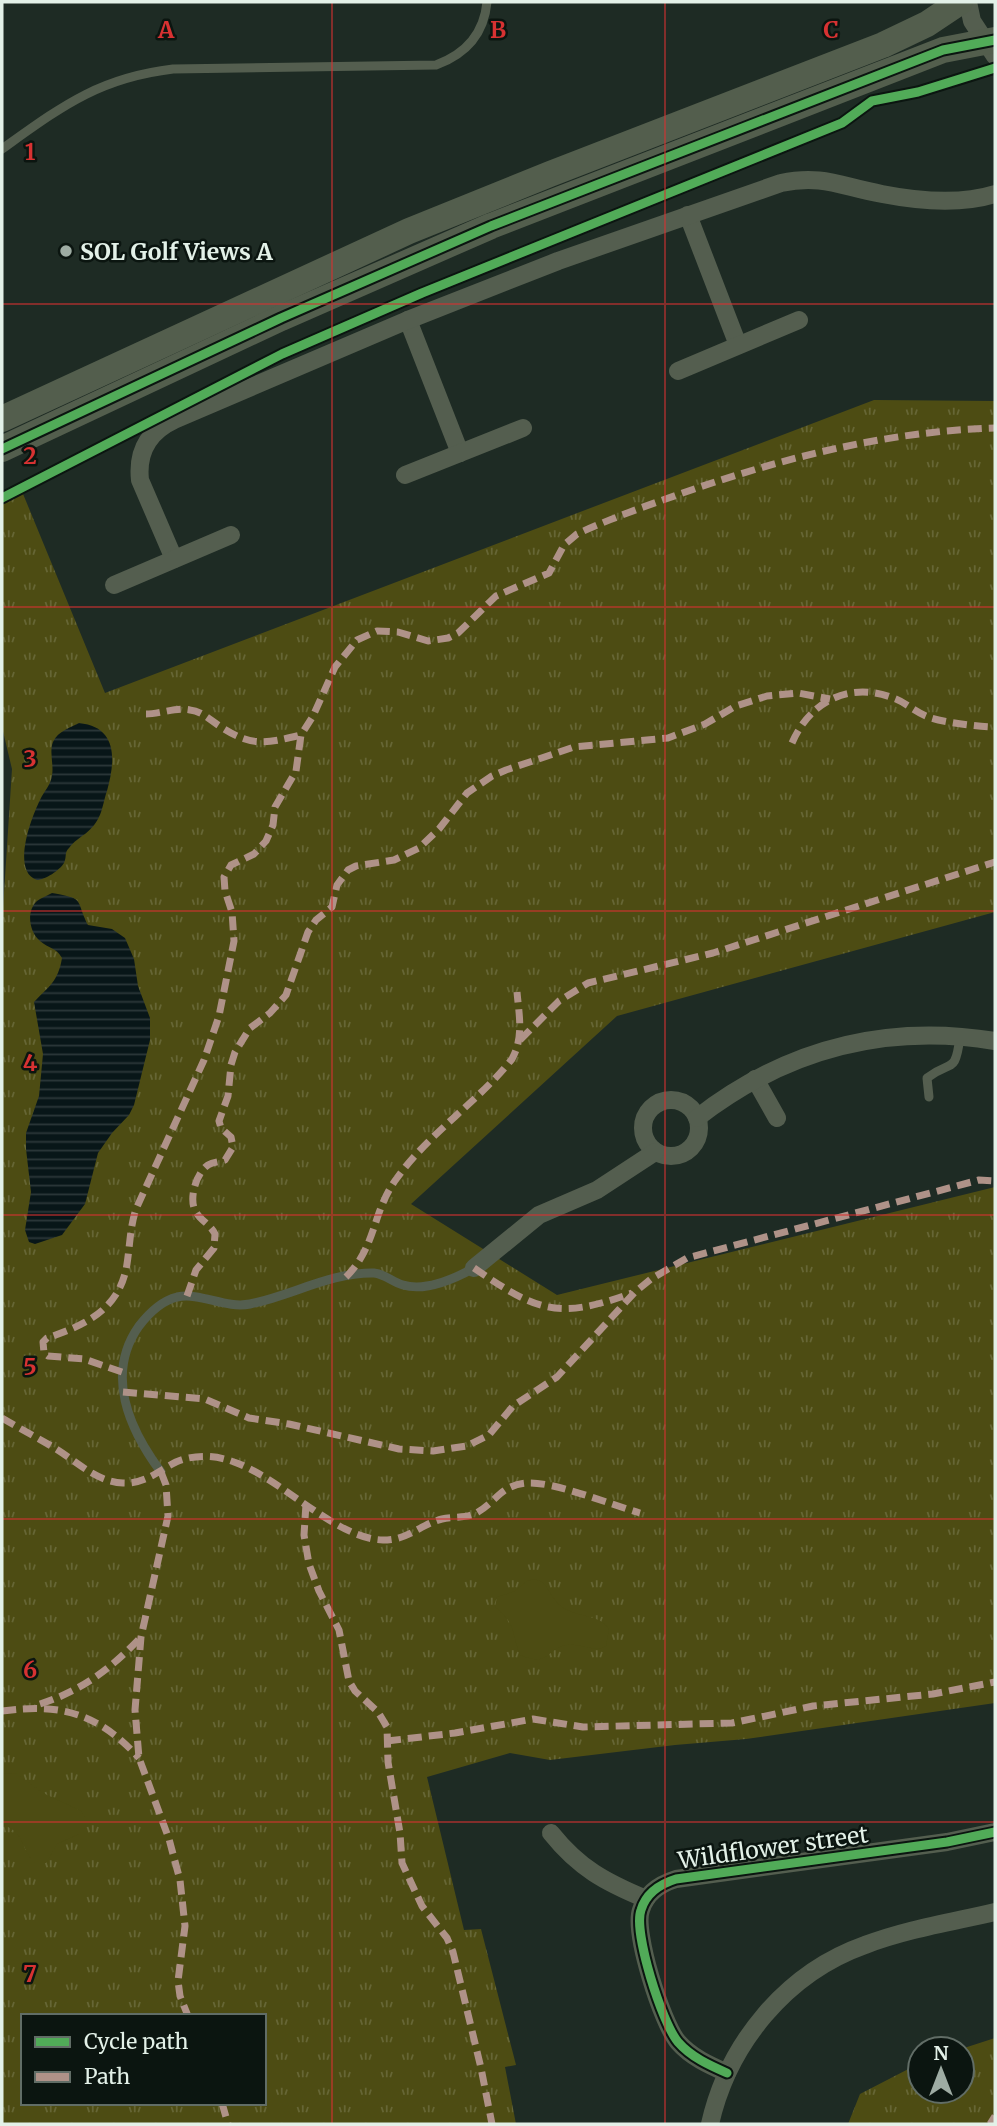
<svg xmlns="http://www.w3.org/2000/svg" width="997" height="2126" viewBox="0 0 997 2126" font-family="Merriweather,serif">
<defs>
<pattern id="grass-tufts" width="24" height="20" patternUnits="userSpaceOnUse" patternTransform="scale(1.75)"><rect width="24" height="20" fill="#4d4c13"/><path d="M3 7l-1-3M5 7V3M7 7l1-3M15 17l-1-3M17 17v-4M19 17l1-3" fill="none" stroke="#666635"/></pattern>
<pattern id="water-rules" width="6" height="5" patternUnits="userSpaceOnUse" patternTransform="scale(1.75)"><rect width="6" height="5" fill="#081618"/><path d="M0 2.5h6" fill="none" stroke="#2c383a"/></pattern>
</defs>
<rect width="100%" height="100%" fill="#1e2b24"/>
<!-- grass -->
<g fill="url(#grass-tufts)" fill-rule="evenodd">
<path d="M874 400 995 401V912L617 1016 411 1204 557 1295 995 1187V1703L746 1739 675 1745 550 1760 510 1753 427 1777 464 1930 481 1929 516 2065 505 2067 516 2124H2V924L12 769 2 727V500L21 489 105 693ZM23 2016H264V2103H23Z"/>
<polygon points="995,2038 995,2124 848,2124 860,2094 920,2063 920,2091 962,2091 961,2049"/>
</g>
<!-- park -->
<g fill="#4d4c13">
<path d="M534 1579C548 1582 547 1591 556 1601 571 1620 597 1611 609 1629L606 1646C596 1653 580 1643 567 1645 546 1648 550 1668 520 1655 511 1633 517 1624 495 1607L497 1597 515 1591 527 1581Z"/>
<path d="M11 1773 17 1774 43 1793 81 1811 85 1817V1828L79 1834 57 1844 46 1863H35C19 1847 27 1834 2 1824V1774Z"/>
</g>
<!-- water -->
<g fill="url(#water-rules)">
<path d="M79 723C119 727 115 762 107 791 104 799 103 809 99 817 90 835 79 835 69 848 64 853 67 857 64 863 60 870 45 880 37 880 11 871 31 818 40 800 44 791 51 785 52 775 54 765 49 752 53 742 58 731 70 728 79 723Z"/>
<path d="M52 893C86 899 75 899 88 925L112 929 125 938 134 959 138 986 150 1018V1040L134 1105 129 1115 112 1133 98 1153 85 1204 62 1235 35 1244 29 1242 25 1230 31 1192 26 1149V1133L39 1096 43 1054 34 1002C49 986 58 982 62 958 56 947 49 949 40 941 29 932 26 911 37 901 41 898 48 895 52 893Z"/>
</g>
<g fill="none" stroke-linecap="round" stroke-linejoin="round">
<!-- lane -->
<g stroke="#545e4f" stroke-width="9">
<path d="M2 149C61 107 98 78 173 69L436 65C466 54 484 34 487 2"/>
<path d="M929 1097 927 1078C951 1059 955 1076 960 1037"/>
<path d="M161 1472C129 1429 105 1374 139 1326 149 1313 161 1301 177 1297 201 1292 225 1309 250 1304 291 1296 331 1272 374 1273 385 1274 392 1282 403 1285 426 1292 454 1279 474 1268"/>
</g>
<!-- street -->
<g stroke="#545e4f" stroke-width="18">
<polyline points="968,2 972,21 995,56"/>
<polyline points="688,215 738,345"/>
<polyline points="408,320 460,453"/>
<polyline points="678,371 799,320"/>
<polyline points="405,475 523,428"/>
<path d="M174 559 140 480C137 452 148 432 174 420L408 320 558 261 781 183C823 174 842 187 882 194 918 201 960 205 995 194"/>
<polyline points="114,585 231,535"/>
<polyline points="755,1079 777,1118"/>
<circle cx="671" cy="1128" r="28"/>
<path d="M697 1118C786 1049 884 1023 995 1041"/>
<polyline points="474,1268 539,1215 597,1190 655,1152"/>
<path d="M551 1833C579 1868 605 1882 646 1899"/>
<path d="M727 2073C709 2065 691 2057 678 2042 662 2023 633 1932 641 1910 646 1893 660 1884 676 1879L947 1842 995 1832"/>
<path d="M710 2124C728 2044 786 1973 865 1945 907 1929 952 1922 995 1912"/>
</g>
<!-- secondary -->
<g stroke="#535e4d" stroke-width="26">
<polyline points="2,419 409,231 550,174 883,45 927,24 960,2"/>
<polyline points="2,449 281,318 491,226 943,50 995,40"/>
</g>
<!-- quiet -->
<g stroke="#af9288" stroke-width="7" stroke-dasharray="14 7" stroke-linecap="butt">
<path d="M146 714C160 714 176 707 190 710 201 711 209 719 218 725 251 747 264 744 301 735"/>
<path d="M792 743C810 701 850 681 893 698 905 702 914 711 926 716 938 722 981 727 995 727"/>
<polyline points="520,1040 559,1001 588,983 713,953 995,862"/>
<path d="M474 1268C538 1312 558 1320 632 1293"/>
<path d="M346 1277C377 1246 372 1211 397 1178 429 1133 478 1102 512 1059 524 1037 519 1015 517 992"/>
<path d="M187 1296 196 1270 214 1248 215 1234C210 1224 201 1221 196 1212 188 1200 196 1173 208 1165 213 1162 219 1162 225 1160L233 1147 231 1137 221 1128 219 1121 228 1096 231 1065 235 1052 250 1028 270 1013 286 995 308 932 316 920 332 907 337 885 348 870 356 866 394 860 419 848 439 829 467 793 492 776 506 770 574 747 668 738 705 724 736 706 767 696 798 693 830 699"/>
<path d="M122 1372 84 1359 48 1356 44 1353 43 1342 47 1338C86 1325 120 1309 127 1264 130 1245 130 1227 136 1209L204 1060 219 1016 234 941 232 912 225 891 224 877 231 865 254 854 266 841 273 825 275 807 296 771 301 735 313 716 335 667 357 640 377 631 398 632 428 641 448 638 458 633 496 596 549 573 564 545 577 534C616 516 657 502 697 488 794 455 893 431 995 428"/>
<polyline points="123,1392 205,1399 249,1418 289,1424 399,1449 433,1451 467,1446 489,1435 513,1406 557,1377 635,1292 651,1279 687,1258 979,1180 995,1181"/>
<path d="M2 1418C19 1428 36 1437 53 1447 75 1460 96 1482 123 1483 145 1484 158 1471 176 1462 194 1454 216 1455 234 1462 281 1478 336 1539 383 1540 409 1540 419 1525 442 1519 454 1516 467 1519 478 1512 497 1501 501 1485 527 1483 553 1481 612 1505 640 1513"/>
<polyline points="161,1472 166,1485 168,1516 141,1637 135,1710 139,1758 169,1839 180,1880 185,1926 178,1981 180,1996 188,2016"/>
<polyline points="306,1504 304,1535 309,1564 319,1591 339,1630 349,1681 355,1691 378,1712 387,1727 388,1762 400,1833 402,1863 422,1906 447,1938 453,1952 481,2068 492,2124"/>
<path d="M40 1704C81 1691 112 1668 141 1637"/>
<path d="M2 1711C61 1703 98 1713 139 1758"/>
<polyline points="387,1741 455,1733 533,1719 583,1727 732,1723 813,1706 933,1694 995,1682"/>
<polyline points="222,2103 228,2124"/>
<polyline points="990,2124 995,2116"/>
</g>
<defs>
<g id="cycleway">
<polyline points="2,449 281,318 491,226 943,50 995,40"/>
<polyline points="2,498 282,354 422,293 842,123 872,101 918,92 995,68"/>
<path d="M727 2073C709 2065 691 2057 678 2042 662 2023 633 1932 641 1910 646 1893 660 1884 676 1879L947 1842 995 1832"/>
</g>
</defs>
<!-- cycleway casing -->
<use href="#cycleway" stroke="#0b1510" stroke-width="13"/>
<!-- cycleway -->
<use href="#cycleway" stroke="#51ab58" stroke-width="9"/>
</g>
<!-- grid -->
<path fill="none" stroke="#d73232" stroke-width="2" stroke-opacity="0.55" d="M332 2V2124M665 2V2124M2 304H995M2 607H995M2 911H995M2 1215H995M2 1519H995M2 1822H995"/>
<!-- markers -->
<circle fill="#9eaca3" stroke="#0b1510" stroke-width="2.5" cx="66" cy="251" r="7"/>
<g text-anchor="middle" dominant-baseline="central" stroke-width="5" stroke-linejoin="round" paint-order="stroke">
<!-- poi labels -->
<g font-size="23" font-weight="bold" fill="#e3f1e8" stroke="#0b1510" text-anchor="start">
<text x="80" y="251">SOL Golf Views A</text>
</g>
<!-- street labels -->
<g font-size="23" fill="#e3f1e8" stroke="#0b1510">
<text transform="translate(773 1847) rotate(-8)">Wildflower street</text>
</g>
</g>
<g font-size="23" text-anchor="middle" font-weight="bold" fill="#d73232" stroke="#0b1510" stroke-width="5" stroke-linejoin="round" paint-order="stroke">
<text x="166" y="38">A</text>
<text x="498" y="38">B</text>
<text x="831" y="38">C</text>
<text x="30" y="160">1</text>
<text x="30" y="464">2</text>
<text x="30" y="767">3</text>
<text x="30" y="1071">4</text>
<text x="30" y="1375">5</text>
<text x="30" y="1678">6</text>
<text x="30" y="1982">7</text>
</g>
<!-- border -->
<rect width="997" height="2126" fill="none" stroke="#e3f1e8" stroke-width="7"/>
<!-- legend -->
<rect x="21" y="2014" width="245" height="91" fill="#0b1510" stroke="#616d66" stroke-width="2"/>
<rect x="35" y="2037" width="35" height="10" fill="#51ab58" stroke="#616d66" stroke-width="2"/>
<text x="84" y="2049" font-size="21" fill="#e3f1e8">Cycle path</text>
<rect x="35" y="2072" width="35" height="10" fill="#af9288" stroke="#616d66" stroke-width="2"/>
<text x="84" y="2084" font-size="21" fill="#e3f1e8">Path</text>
<!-- north arrow -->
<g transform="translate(941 2070)"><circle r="33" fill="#0b1510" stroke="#616d66" stroke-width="2"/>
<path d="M0-5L12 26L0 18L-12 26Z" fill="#9eaca3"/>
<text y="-10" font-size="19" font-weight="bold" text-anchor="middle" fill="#e3f1e8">N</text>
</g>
</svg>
